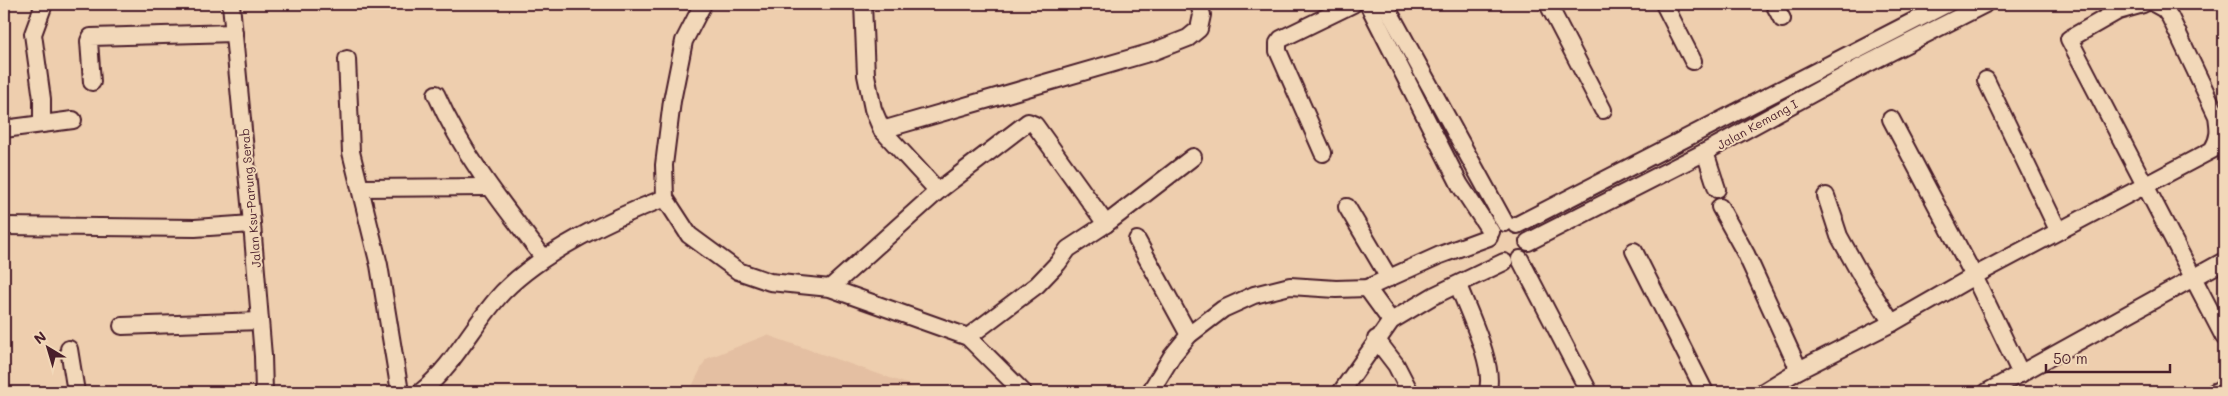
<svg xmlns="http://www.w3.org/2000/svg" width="2228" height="396" viewBox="0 0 2228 396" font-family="Mali,sans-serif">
<rect width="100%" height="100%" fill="#eeceae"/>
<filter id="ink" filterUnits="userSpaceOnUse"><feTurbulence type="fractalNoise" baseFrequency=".02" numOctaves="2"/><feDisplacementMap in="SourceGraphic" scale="10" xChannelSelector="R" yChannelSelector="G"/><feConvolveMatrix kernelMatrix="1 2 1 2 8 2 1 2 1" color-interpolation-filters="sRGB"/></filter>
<g filter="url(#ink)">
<!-- built -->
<polygon fill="#e4bfa2" points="767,335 930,392 689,392 706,359"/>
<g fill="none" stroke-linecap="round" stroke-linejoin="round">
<defs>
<g id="minor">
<polyline points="231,4 252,224 263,356 264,392"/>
<polyline points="703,4 684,41 672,101 664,165 665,198 689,235 738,271 770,282 830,288 968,337 1023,392"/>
<polyline points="863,4 866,75 873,109 882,130 938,191"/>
<polyline points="1368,4 1460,185 1491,232"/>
<polyline points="1385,4 1505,223"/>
<polyline points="1548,4 1603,110"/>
<polyline points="1664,4 1693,61"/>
<polyline points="1774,4 1782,19"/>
<polyline points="2143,4 2118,11 2069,39 2224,337"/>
<polyline points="347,59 351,152 379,265 400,392"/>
<polyline points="1986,80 2058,230"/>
<polyline points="92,82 89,41 91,37 234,33"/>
<path d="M436 94C463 155 503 205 543 257"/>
<polyline points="1891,119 1974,276 2021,374"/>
<polyline points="42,123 42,99 33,34 44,4"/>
<polyline points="4,129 73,120"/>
<polyline points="882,130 1152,52 1188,38 1199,29 1202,15 1199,4"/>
<polyline points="1705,152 1717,189"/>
<polyline points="1323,153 1278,51 1278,43 1281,39 1353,4"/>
<polyline points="361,188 488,187"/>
<polyline points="1347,207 1389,278"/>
<polyline points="1720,207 1746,254 1799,370"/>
<polyline points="1834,219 1826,196 1839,236 1859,272 1892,323"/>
<polyline points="1517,225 1947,4"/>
<polyline points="4,226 195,228 252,224"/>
<polyline points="1137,240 1189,335"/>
<polyline points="1528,242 1705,152 1859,68 1985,4"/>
<polyline points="1634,251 1705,392"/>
<polyline points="1520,259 1589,392"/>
<path d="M1458 285C1467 309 1497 369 1487 392"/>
<polyline points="830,288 938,191 1028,122 1035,125 1106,224"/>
<polyline points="1367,288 1391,321"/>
<polyline points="122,326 260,321"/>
<polyline points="968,337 1037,285 1058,263 1068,249 1106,224 1193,157"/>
<polyline points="1376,339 1396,365 1410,392"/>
<polyline points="69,349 76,392"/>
<path d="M421 392C456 363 473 324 503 292 542 252 612 218 665 198"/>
<polyline points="1150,392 1172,356 1189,335 1223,309 1254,295 1290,286 1336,289 1367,288 1440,255 1489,237"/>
<polyline points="1341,392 1391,321 1433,296 1504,262"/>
<path d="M1763 392 1799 370 1892 323 1974 276 2212 150C2220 138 2219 129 2217 116L2170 17 2164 9 2155 4"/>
<polyline points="1987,392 2224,261"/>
<polyline points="2215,392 2224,388"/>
</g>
</defs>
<!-- minor casing -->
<use href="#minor" stroke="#4a1f2b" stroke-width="20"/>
<!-- minor -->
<use href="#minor" stroke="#f2d8b9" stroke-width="16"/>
</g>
</g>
<g text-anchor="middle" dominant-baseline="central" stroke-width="4" stroke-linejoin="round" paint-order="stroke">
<!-- street labels -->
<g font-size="12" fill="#4a1f2b" stroke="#f2d8b9">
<text transform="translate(1757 124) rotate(-29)">Jalan Kemang I</text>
<text transform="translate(250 198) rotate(-95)">Jalan Ksu-Parung Serab</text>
</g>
</g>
<!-- margin -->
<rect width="2228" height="396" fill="none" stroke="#f2d8b9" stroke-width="20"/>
<rect x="10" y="10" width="2208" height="376" fill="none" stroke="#4a1f2b" stroke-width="2" filter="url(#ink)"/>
<!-- north arrow -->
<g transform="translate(48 348) rotate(322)" stroke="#f2d8b9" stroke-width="4" paint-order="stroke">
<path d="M0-4L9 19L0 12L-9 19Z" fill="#4a1f2b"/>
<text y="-8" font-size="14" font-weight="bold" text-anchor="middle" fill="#4a1f2b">N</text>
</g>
<!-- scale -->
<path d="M2046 364v8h124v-8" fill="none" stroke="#4a1f2b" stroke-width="2.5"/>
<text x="2053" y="364" font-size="15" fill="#4a1f2b" stroke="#f2d8b9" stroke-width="4" paint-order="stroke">50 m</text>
</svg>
